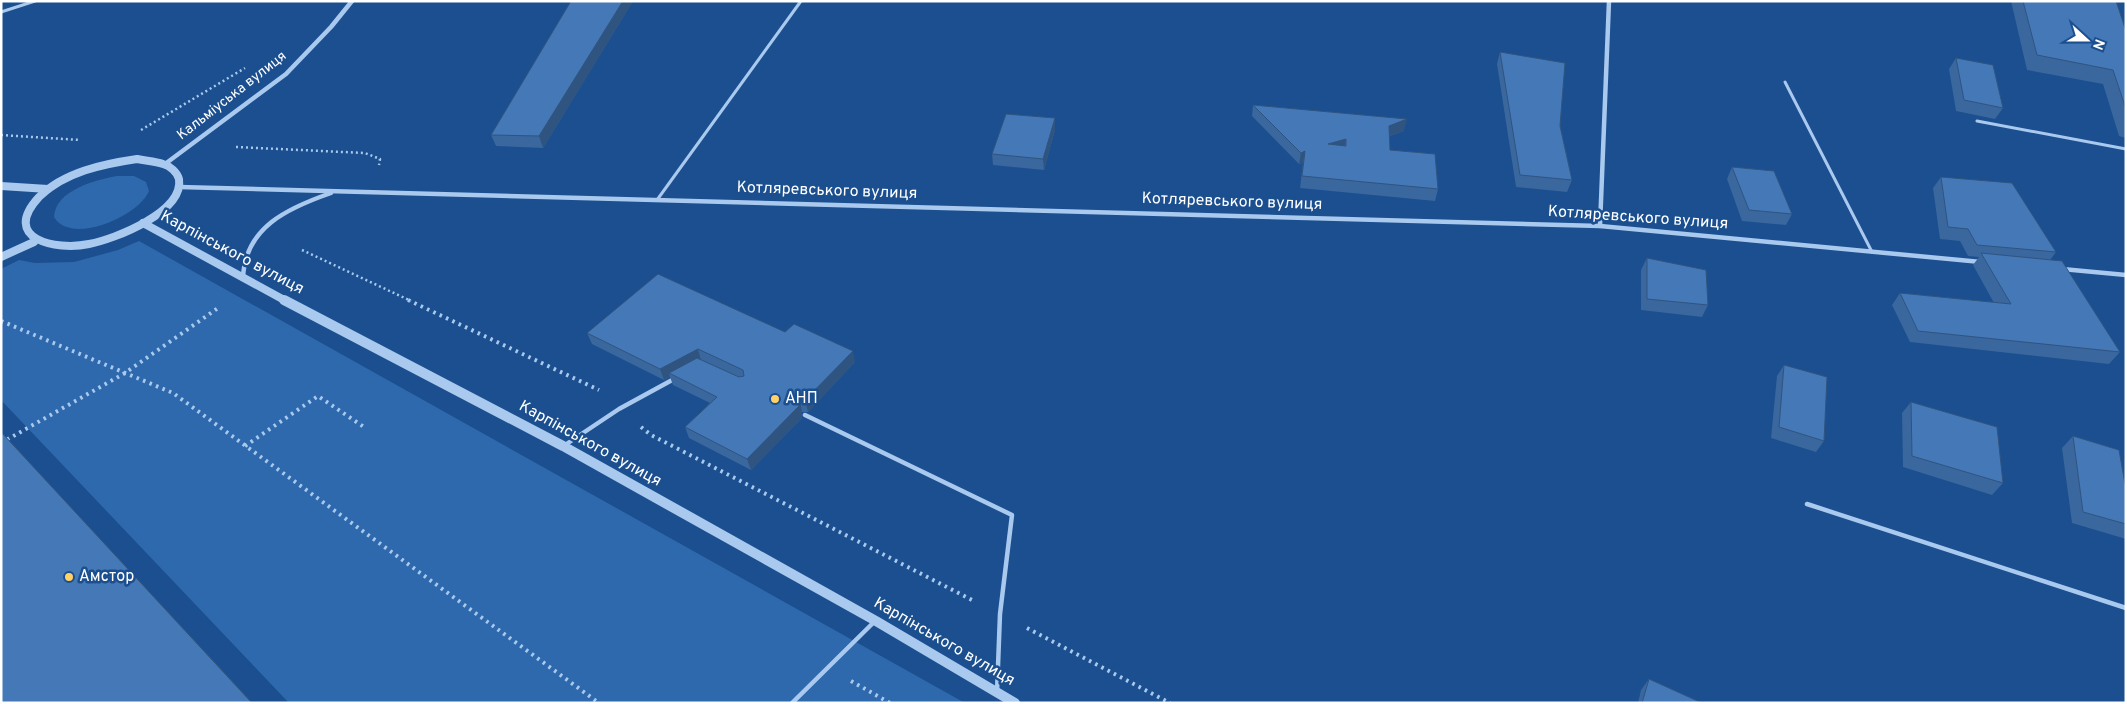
<svg xmlns="http://www.w3.org/2000/svg" width="2127" height="704" viewBox="0 0 2127 704" font-family="Overpass,sans-serif">
<rect width="100%" height="100%" fill="#1b4f8f"/>
<!-- green -->
<g fill="#2e69ad">
<path d="M117 176H134L146 182 149 191C139 216 71 246 54 217 55 190 96 180 117 176Z"/>
<polygon points="139,241 965,703 289,703 1,400 1,269 19,260 35,263 74,262 118,250"/>
</g>
<g fill="none" stroke-linecap="round" stroke-linejoin="round">
<!-- path-far1 -->
<g stroke="#a9c9ee" stroke-width="2.5" stroke-dasharray="2 3" stroke-linecap="butt">
<polyline points="141,130 245,68"/>
<polyline points="1,135 80,140"/>
<polyline points="236,147 365,153 380,159 379,165"/>
<polyline points="302,250 411,301"/>
</g>
<!-- path -->
<g stroke="#a9c9ee" stroke-width="4" stroke-dasharray="2.5 4.5" stroke-linecap="butt">
<polyline points="408,300 599,390"/>
<polyline points="1,321 173,393 599,703"/>
<polyline points="641,427 651,435 974,601"/>
<polyline points="1,443 125,373 218,308"/>
<polyline points="245,446 318,396 364,427"/>
<polyline points="1027,628 1170,703"/>
<polyline points="851,681 890,703"/>
</g>
<!-- service-far1 -->
<g stroke="#a9c9ee" stroke-width="3">
<polyline points="1,12 35,1"/>
<polyline points="1785,82 1872,252"/>
<polyline points="1977,121 2126,149"/>
<polyline points="657,200 801,1"/>
</g>
<!-- service -->
<g stroke="#a9c9ee" stroke-width="4.5">
<polyline points="805,415 1012,515 1000,614 997,692"/>
<polyline points="565,445 619,409 674,379"/>
<polyline points="1807,504 2126,608"/>
<polyline points="792,703 874,622"/>
</g>
<!-- minor -->
<g stroke="#a9c9ee" stroke-width="4.5">
<polyline points="165,164 286,74 331,27 352,1"/>
<polyline points="179,187 1600,226 1981,262"/>
<polyline points="1600,226 1609,1"/>
<polyline points="2062,269 2126,275"/>
<path d="M243 278C245 227 288 208 331 193"/>
</g>
<!-- tertiary-far1 -->
<g stroke="#a9c9ee" stroke-width="8">
<path d="M137 159C146 161 155 161 163 164 170 166 177 172 179 179 184 212 115 239 89 244 56 251 0 239 39 197 64 172 103 164 137 159Z"/>
<polyline points="1,186 48,189"/>
<polyline points="143,223 286,301"/>
<polyline points="1,257 34,242"/>
</g>
<!-- tertiary -->
<polyline stroke="#a9c9ee" stroke-width="10" points="284,300 563,446 876,621 1015,703"/>
</g>
<!-- wall -->
<g fill="#3a679d">
<polygon points="571,1 633,1 543,148 496,146 491,135"/>
<polygon points="2011,1 2116,1 2126,31 2126,138 2119,136 2103,84 2027,70"/>
<polygon points="1500,52 1560,126 1572,180 1567,192 1516,187 1497,64"/>
<polygon points="1956,58 2003,108 1995,119 1956,111 1949,69"/>
<polygon points="1253,105 1404,131 1390,136 1390,150 1438,189 1435,201 1300,188 1303,163 1299,164 1252,116"/>
<polygon points="1055,118 1055,130 1044,170 993,165 992,154"/>
<polygon points="1732,167 1792,214 1786,225 1742,221 1727,179"/>
<polygon points="1941,177 2056,252 2050,260 2120,352 2109,364 1910,342 1892,305 1900,293 1994,303 1973,265 1979,257 1968,256 1960,241 1940,239 1933,188"/>
<polygon points="1647,258 1708,305 1702,317 1641,310 1641,270"/>
<polygon points="785,332 855,362 808,412 802,412 802,418 751,470 689,438 685,427 710,403 673,385 670,377 664,380 592,344 587,333"/>
<polygon points="1784,365 1824,441 1816,452 1771,438 1777,376"/>
<polygon points="1911,402 2003,483 1992,495 1903,467 1902,413"/>
<polygon points="2073,436 2126,484 2126,539 2072,523 2062,448"/>
<polygon points="1649,679 1702,703 1638,703 1641,690"/>
</g>
<!-- shaded-wall -->
<g fill="#305480">
<polygon points="623,1 633,1 543,148 539,136"/>
<polygon points="1055,118 1055,130 1044,170 1043,159"/>
<polygon points="1407,119 1404,131 1386,137 1389,126"/>
<polygon points="1346,139 1344,150 1328,144"/>
<polygon points="1305,151 1303,163 1299,164 1301,153"/>
<polygon points="698,349 701,361 669,373 670,377 664,380 660,369"/>
<polygon points="853,351 855,362 808,412 805,400"/>
<polygon points="800,400 802,412 802,418 751,470 747,459"/>
<polygon points="2,433 13,444 253,703 252,703"/>
</g>
<!-- building -->
<g fill="#4478b7" stroke="#305480" fill-rule="evenodd">
<polygon points="571,1 623,1 539,136 491,135"/>
<polygon points="2023,1 2116,1 2126,31 2126,109 2113,70 2037,55"/>
<polygon points="1500,52 1565,63 1560,126 1572,180 1520,175"/>
<polygon points="1956,58 1993,65 2003,108 1964,100"/>
<path d="M1253 105 1407 119 1389 126 1390 150 1435 154 1438 189 1302 176 1305 151 1301 153ZM1346 139V146L1328 144Z"/>
<polygon points="1006,114 1055,118 1043,159 992,154"/>
<polygon points="1732,167 1774,171 1792,214 1749,210"/>
<polygon points="1941,177 2012,183 2056,252 1977,245 1968,229 1948,227"/>
<polygon points="1981,253 2062,261 2120,352 1918,331 1900,293 2011,304"/>
<polygon points="1647,258 1706,270 1708,305 1647,299"/>
<polygon points="658,274 785,332 794,324 853,351 805,400 800,400 799,406 747,459 685,427 717,397 669,373 697,358 739,377 744,376 743,370 698,349 660,369 587,333"/>
<polygon points="1784,365 1827,377 1824,441 1779,427"/>
<polygon points="1911,402 1997,427 2003,483 1912,456"/>
<polygon points="1,433 2,433 252,703 1,703"/>
<polygon points="2073,436 2119,450 2125,484 2126,484 2126,524 2083,512"/>
<polygon points="1649,679 1702,703 1642,703"/>
</g>
<!-- markers -->
<g fill="#ffd166" stroke="#1b4f8f" stroke-width="2">
<circle cx="775" cy="399" r="5"/>
<circle cx="69" cy="577" r="5"/>
</g>
<g text-anchor="middle" dominant-baseline="central" stroke-width="5" stroke-linejoin="round" paint-order="stroke">
<!-- far-street labels -->
<g font-size="14" fill="#fff" stroke="#1b4f8f">
<text transform="translate(232 96) rotate(-38)">Кальміуська вулиця</text>
</g>
<!-- street labels -->
<g font-size="16" fill="#fff" stroke="#1b4f8f">
<text transform="translate(827 191) rotate(2)">Котляревського вулиця</text>
<text transform="translate(1232 202) rotate(2)">Котляревського вулиця</text>
<text transform="translate(1638 218) rotate(4)">Котляревського вулиця</text>
<text transform="translate(232 253) rotate(28)">Карпінського вулиця</text>
<text transform="translate(590 444) rotate(29)">Карпінського вулиця</text>
<text transform="translate(944 642) rotate(30)">Карпінського вулиця</text>
</g>
<!-- poi labels -->
<g font-size="16" fill="#fff" stroke="#1b4f8f" text-anchor="start">
<text x="785" y="399">АНП</text>
<text x="79" y="577">Амстор</text>
</g>
</g>
<!-- border -->
<rect width="2127" height="704" fill="none" stroke="#ffffff" stroke-width="5"/>
<!-- north arrow -->
<g transform="translate(2087 40) rotate(111)" stroke="#1b4f8f" stroke-width="4" paint-order="stroke">
<path d="M0-4L9 19L0 12L-9 19Z" fill="#ffffff"/>
<text y="-8" font-size="14" font-weight="bold" text-anchor="middle" fill="#ffffff">N</text>
</g>
</svg>
